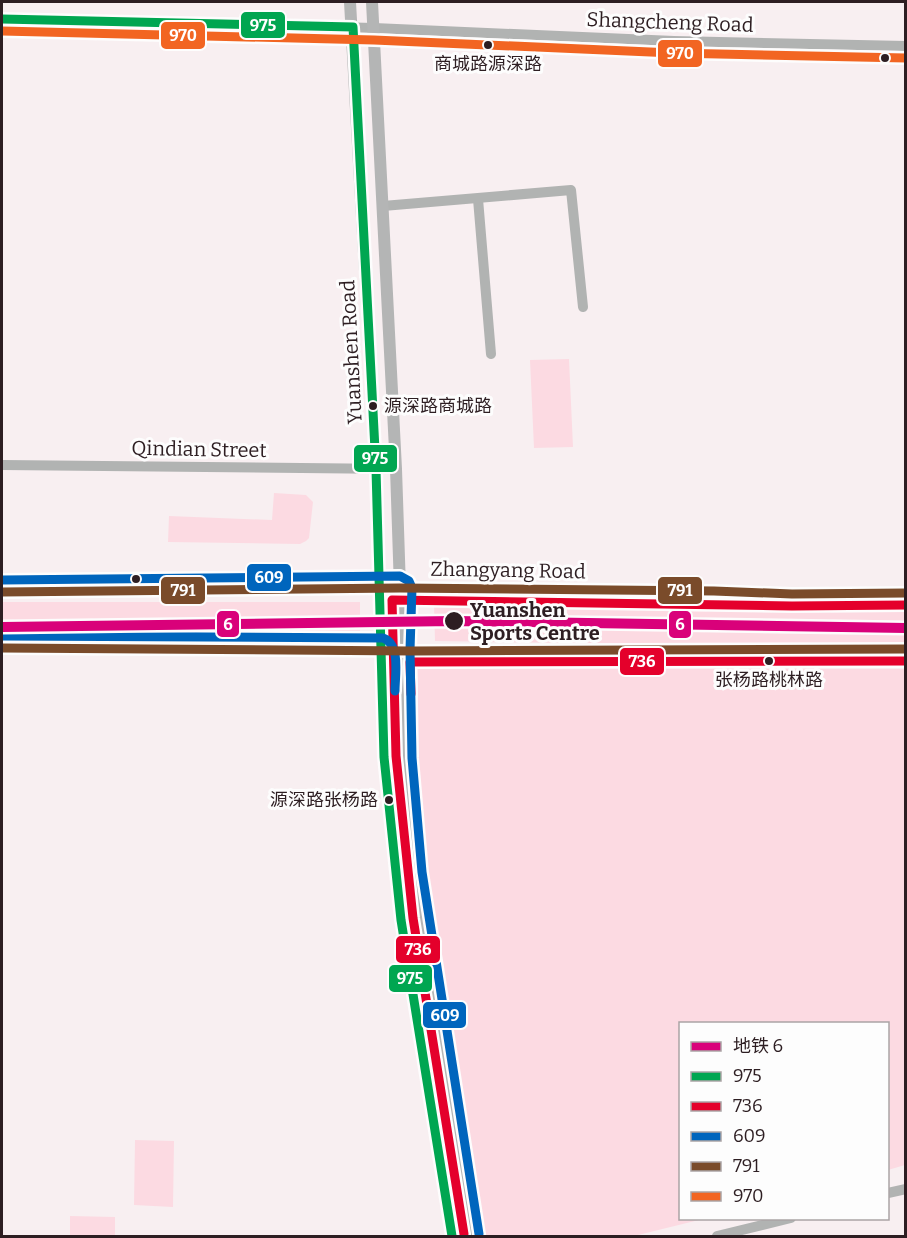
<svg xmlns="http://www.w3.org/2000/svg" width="907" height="1238" viewBox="0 0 907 1238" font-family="Bitter,'Noto Sans SC',serif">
<rect width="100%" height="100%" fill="#f8eff1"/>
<!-- green -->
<g fill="#fcdae2">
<polygon points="569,359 573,447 534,448 530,360"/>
<polygon points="274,493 306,495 313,502 309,538 306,541 300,544 168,542 169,516 272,520"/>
<polygon points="2,602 360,602 360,641 2,640"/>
<polygon points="434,604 905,610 905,648 435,641"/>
<polygon points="417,668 905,669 905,1165 888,1170 888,1024 680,1024 680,1218 703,1219 634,1236 485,1236 423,870 416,759"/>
<polygon points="135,1140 174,1141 173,1207 134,1205"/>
<polygon points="70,1216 115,1217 115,1236 70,1236"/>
</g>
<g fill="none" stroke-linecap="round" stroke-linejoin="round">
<!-- minor -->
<g stroke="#b1b3b2" stroke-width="10">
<polyline points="2,19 374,28 674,41 906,46"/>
<polyline points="478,199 491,354"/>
<polyline points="383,206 571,190 583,307"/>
<polyline points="2,465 396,469"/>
<polyline points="888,1193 906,1189"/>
<polyline points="717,1236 791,1218"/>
</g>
<!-- major -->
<g stroke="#b4b5b5" stroke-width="12">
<polyline points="350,2 376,469 384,757 401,920 452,1236"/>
<polyline points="372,2 396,469 400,588 398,650 400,759 410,873 467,1236"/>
<polyline points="2,592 400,588 472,590 714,591 792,594 906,593"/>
<polyline points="2,648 412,651 906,649"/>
</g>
<defs>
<polyline id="bus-1" points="2,19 353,27 376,469 384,757 401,920 452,1236"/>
<g id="bus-2">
<polyline points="411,694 410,662 906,661"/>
<polyline points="464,1234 413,918 396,756 392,600 792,606 906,605"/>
</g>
<g id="bus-3">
<polyline points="2,580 400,576 409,581 412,588 410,650 412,758 422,872 479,1234"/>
<path d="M2 636 383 638C401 644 395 675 395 691"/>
</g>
<g id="bus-4">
<polyline points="2,592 400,588 714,591 792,594 906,593"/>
<polyline points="2,648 412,651 906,649"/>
</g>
<polyline id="bus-5" points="2,31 374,40 673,53 906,58"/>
</defs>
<!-- bus-1 casing -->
<use href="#bus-1" stroke="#fdfdfd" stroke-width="14"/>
<!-- bus-2 casing -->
<use href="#bus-2" stroke="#fdfdfd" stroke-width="14"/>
<!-- bus-3 casing -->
<use href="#bus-3" stroke="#fdfdfd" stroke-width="14"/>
<!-- bus-4 casing -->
<use href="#bus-4" stroke="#fdfdfd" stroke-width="14"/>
<!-- bus-5 casing -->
<use href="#bus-5" stroke="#fdfdfd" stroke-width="14"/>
<!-- bus-1 -->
<use href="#bus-1" stroke="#00a651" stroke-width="9"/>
<!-- bus-2 -->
<use href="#bus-2" stroke="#e4002b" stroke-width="9"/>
<!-- bus-3 -->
<use href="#bus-3" stroke="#0065bd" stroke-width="9"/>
<!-- bus-4 -->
<use href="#bus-4" stroke="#7a4b2a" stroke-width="9"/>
<!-- bus-5 -->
<use href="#bus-5" stroke="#f26522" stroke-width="9"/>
<defs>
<polyline id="metro-1" points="2,627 454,621 906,628"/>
</defs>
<!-- metro-1 casing -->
<use href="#metro-1" stroke="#fdfdfd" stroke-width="15"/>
<!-- metro-1 -->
<use href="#metro-1" stroke="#d9017a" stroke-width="10"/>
</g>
<!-- markers -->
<g fill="#2d1e22" stroke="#fdfdfd" stroke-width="2">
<circle cx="488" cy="45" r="5"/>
<circle cx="885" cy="58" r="5"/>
<circle cx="373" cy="406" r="5"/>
<circle cx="136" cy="579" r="5"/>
<circle cx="454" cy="621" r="10"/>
<circle cx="769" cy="661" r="5"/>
<circle cx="389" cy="800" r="5"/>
</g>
<g text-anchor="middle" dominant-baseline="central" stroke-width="6" stroke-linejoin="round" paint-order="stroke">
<!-- bus labels -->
<g font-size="18" fill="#2d1e22" stroke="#fdfdfd">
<text x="488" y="64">商城路源深路</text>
<text x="384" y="406" text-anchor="start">源深路商城路</text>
<text x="769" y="680">张杨路桃林路</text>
<text x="378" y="800" text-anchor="end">源深路张杨路</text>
</g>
<!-- street labels -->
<g font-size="20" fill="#2d1e22" stroke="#fdfdfd">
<text transform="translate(670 22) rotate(2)">Shangcheng Road</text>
<text transform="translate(351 352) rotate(-93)">Yuanshen Road</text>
<text transform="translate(199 449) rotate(1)">Qindian Street</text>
<text transform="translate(508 570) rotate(1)">Zhangyang Road</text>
</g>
<!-- stop labels -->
<g font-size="20" font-weight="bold" fill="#2d1e22" stroke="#fdfdfd" text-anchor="start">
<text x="470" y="610">Yuanshen<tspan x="470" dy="23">Sports Centre</tspan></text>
</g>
</g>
<g stroke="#fdfdfd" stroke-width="2">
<rect x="240" y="11" width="46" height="28" rx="6" fill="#00a651"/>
<rect x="160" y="21" width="46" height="29" rx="6" fill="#f26522"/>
<rect x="657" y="39" width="46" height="29" rx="6" fill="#f26522"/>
<rect x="353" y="444" width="45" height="29" rx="6" fill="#00a651"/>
<rect x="246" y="563" width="46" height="29" rx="6" fill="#0065bd"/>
<rect x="160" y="576" width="46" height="29" rx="6" fill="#7a4b2a"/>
<rect x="657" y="576" width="46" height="29" rx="6" fill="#7a4b2a"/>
<rect x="216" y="610" width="24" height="28" rx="6" fill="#d9017a"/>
<rect x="668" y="610" width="24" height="29" rx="6" fill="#d9017a"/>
<rect x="619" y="647" width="46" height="29" rx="6" fill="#e4002b"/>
<rect x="395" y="935" width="46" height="29" rx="6" fill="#e4002b"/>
<rect x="388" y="964" width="45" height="29" rx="6" fill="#00a651"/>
<rect x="422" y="1001" width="45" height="28" rx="6" fill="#0065bd"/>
</g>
<g font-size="16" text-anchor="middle" font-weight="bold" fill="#fff">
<text x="263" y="31">975</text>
<text x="183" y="41">970</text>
<text x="680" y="59">970</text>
<text x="375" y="464">975</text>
<text x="269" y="583">609</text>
<text x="183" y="596">791</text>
<text x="680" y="596">791</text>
<text x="228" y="630">6</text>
<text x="680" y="630">6</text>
<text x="642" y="667">736</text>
<text x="418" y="955">736</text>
<text x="410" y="984">975</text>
<text x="445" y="1021">609</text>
</g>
<!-- border -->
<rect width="907" height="1238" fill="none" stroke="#2d1e22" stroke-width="6"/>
<!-- legend -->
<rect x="679" y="1022" width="210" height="198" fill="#fdfdfd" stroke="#aaa4a5" stroke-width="1.5"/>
<rect x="691" y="1042" width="30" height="9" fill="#d9017a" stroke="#aaa4a5" stroke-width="1.5"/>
<text x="733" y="1052" font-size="18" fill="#2d1e22">地铁 6</text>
<rect x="691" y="1072" width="30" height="9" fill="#00a651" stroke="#aaa4a5" stroke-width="1.5"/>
<text x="733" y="1082" font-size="18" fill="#2d1e22">975</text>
<rect x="691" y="1102" width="30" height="9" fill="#e4002b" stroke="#aaa4a5" stroke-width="1.5"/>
<text x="733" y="1112" font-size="18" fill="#2d1e22">736</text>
<rect x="691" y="1132" width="30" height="9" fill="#0065bd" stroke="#aaa4a5" stroke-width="1.5"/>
<text x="733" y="1142" font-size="18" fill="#2d1e22">609</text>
<rect x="691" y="1162" width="30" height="9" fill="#7a4b2a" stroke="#aaa4a5" stroke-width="1.5"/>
<text x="733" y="1172" font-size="18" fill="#2d1e22">791</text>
<rect x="691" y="1192" width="30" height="9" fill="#f26522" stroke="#aaa4a5" stroke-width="1.5"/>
<text x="733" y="1202" font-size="18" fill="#2d1e22">970</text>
</svg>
